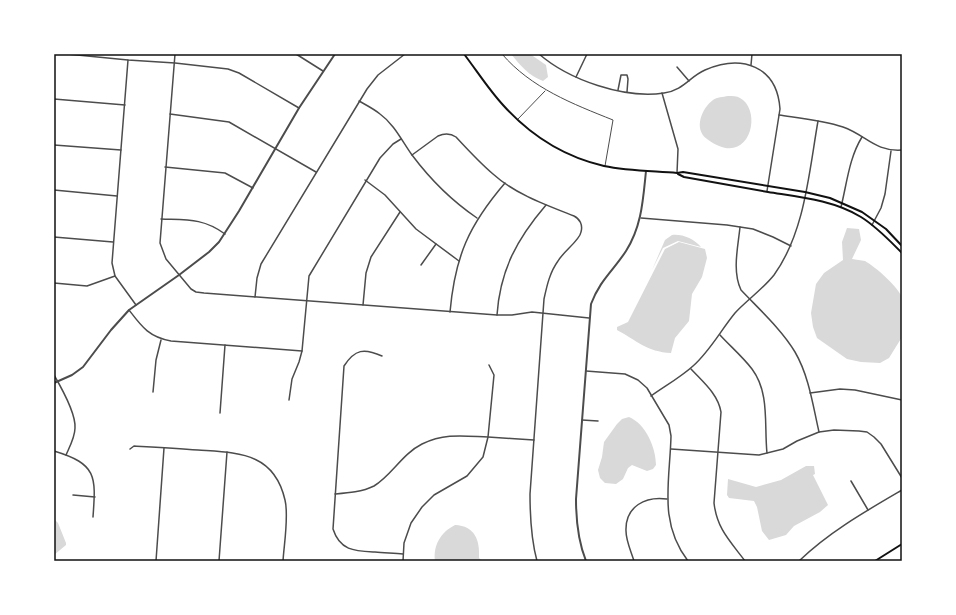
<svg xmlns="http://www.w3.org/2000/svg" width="956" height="615" viewBox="0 0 956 615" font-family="'Crimson Pro',serif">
<rect width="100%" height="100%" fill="#fff"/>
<!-- water -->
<g fill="#d9d9d9">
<path d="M511 54H530L546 65 548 77 543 81C529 76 520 65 511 54Z"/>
<path d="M728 96C732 96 737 96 740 98 764 111 749 171 707 139 693 129 702 108 713 100 717 97 723 97 728 96Z"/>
<path d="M847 228 859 229 861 240 852 259C856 260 861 260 865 261 877 268 896 285 902 297V337L889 358 880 363 861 362 847 359 817 338 813 327 811 313 816 284 824 273 843 260 842 242Z"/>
<path d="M672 235C683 234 694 239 701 247L678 241 663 248 652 270 665 240Z"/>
<path d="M679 242 705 249 707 258 702 277 692 294 689 321 675 338 671 353C647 352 636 340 617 330V327L628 322 665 249Z"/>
<path d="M629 417C646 424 656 448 656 465L653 469 647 471 632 465 628 468 623 479 616 484 605 483 600 478 598 470 602 457 604 442 617 424 622 419Z"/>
<polygon points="806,466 814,466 815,474 813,475 828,505 820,512 794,526 786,535 769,540 762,531 757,507 754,501 729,498 727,495 728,479 756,487 781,480"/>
<polygon points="54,519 58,523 66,543 66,545 54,555"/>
<path d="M455 525C475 526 480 540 479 558L482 561H435C433 545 441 532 455 525Z"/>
</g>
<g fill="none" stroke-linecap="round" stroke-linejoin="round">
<!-- service -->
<g stroke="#4c4c4c" stroke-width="1">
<path d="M502 54C531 88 573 104 613 120L605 166"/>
<polyline points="518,119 545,91"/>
</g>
<!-- minor -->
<g stroke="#4c4c4c" stroke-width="1.5">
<polyline points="67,54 128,60 175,63 228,69 239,73 299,108"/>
<polyline points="175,54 160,243 166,259 191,289 196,292 204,293 497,315 512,315 532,312 589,318"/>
<polyline points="296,54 323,71"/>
<path d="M539 54C569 80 624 99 664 93 684 90 689 77 705 70 742 54 777 66 780 109L767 191"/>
<polyline points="128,60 112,263 115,276 136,305"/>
<polyline points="751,65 752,54"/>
<polyline points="677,67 689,81"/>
<polyline points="576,77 587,54"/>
<polyline points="618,90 621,75 627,75 628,79 627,92"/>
<polyline points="662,93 678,149 677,173"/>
<polyline points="54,99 125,105"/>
<path d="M359 101C366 105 374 109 380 114 394 124 402 141 412 155 430 179 452 201 477 218"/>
<polyline points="170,114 229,122 316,172"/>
<path d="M779 115C800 118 823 120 843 127 866 135 875 152 902 150"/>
<polyline points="54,145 121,150"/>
<path d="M412 155 438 136C445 133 450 133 456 137 468 150 480 163 493 174 515 194 546 205 574 216 580 219 583 225 581 232 580 240 563 252 558 261 550 272 547 285 544 299L530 494C530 517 531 539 537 561"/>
<polyline points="165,167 225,173 253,188"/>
<polyline points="365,180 385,195 416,229 459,261"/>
<polyline points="54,190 117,196"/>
<path d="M841 207C847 183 849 158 862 137"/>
<polyline points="641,218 727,225 753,229 773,237 791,246"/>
<path d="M161 219C187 220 203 218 225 234"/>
<polyline points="872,225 881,208 885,194 891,151"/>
<path d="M740 227C738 247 732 271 741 290 759 309 782 330 795 352 809 376 813 406 819 432"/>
<polyline points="54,237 113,242"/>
<polyline points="421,265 436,244"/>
<polyline points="54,283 87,286 115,276"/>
<polyline points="255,297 257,278 261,264 367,89 378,75 405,54"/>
<polyline points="363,305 366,273 371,257 400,212"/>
<path d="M129 310C142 327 149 337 171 341L302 351"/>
<path d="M450 312C455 256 469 225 505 183"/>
<path d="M497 315C500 270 517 239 546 205"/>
<path d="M720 335C730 346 742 356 752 369 770 393 764 425 767 453"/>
<path d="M382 356C364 348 355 349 344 366L333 529C340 551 355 551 375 552 384 553 394 553 403 554"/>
<path d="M691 369C703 382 718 394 721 412L714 503C717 529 730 541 745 561"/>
<path d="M586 371 625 374 638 380 647 388 669 425 671 436C670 481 658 522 688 561"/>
<path d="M54 375C61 387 76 414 75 428 75 437 70 446 66 455"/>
<polyline points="153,392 156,360 161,340"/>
<polyline points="810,393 840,389 855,390 902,400"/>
<path d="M651 396C665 386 681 377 693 366 710 351 721 330 735 313 747 300 763 289 774 275 805 232 809 172 818 121"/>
<polyline points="289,400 292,379 299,362 302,351 309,276 380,158 393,144 401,139"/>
<polyline points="220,413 225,345"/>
<polyline points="582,420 598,421"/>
<path d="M130 449 134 446C155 447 177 448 198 450 238 453 274 452 285 500 289 516 284 544 283 561"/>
<polyline points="671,449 759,455 783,449 797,441 819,432 834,430 859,431 867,432 874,437 881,444 902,478"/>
<path d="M54 451C97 464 96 476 93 517"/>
<polyline points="851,481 868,510"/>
<path d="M335 494C348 493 362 492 374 486 392 475 402 454 422 444 445 433 463 436 488 437 503 438 519 439 534 440"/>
<polyline points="73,495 95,497"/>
<polyline points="156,561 164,448"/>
<polyline points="219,561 227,452"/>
<polyline points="403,561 404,543 411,523 422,507 434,495 467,476 483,457 488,437 494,375 489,365"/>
<path d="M634 561C631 551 626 541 626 531 625 506 646 496 667 499"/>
<path d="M799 561C829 532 866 511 902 490"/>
</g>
<!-- tertiary -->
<g stroke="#4c4c4c" stroke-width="2">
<polyline points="54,383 72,375 83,367 111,330 129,310 179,275 209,252 219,242 239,211 299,108 335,54"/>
<path d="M586 561C578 541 576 520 576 499L591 304C600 280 613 271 626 251 642 226 643 199 646 171"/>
</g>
<!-- secondary -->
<g stroke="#111" stroke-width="2">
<path d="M464 54C477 71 489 90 503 105 530 135 565 157 604 166 628 171 653 171 677 173L683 172 805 192 830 198 862 212 886 229 902 246"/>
<path d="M678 174 684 177C712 182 740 187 768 192 799 197 833 200 861 217 877 227 889 240 902 253"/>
<polyline points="875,561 902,544"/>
</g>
</g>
<!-- border -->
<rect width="956" height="615" fill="none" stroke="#ffffff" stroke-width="110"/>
<rect x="55" y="55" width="846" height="505" fill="none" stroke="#111" stroke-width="1.5"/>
</svg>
